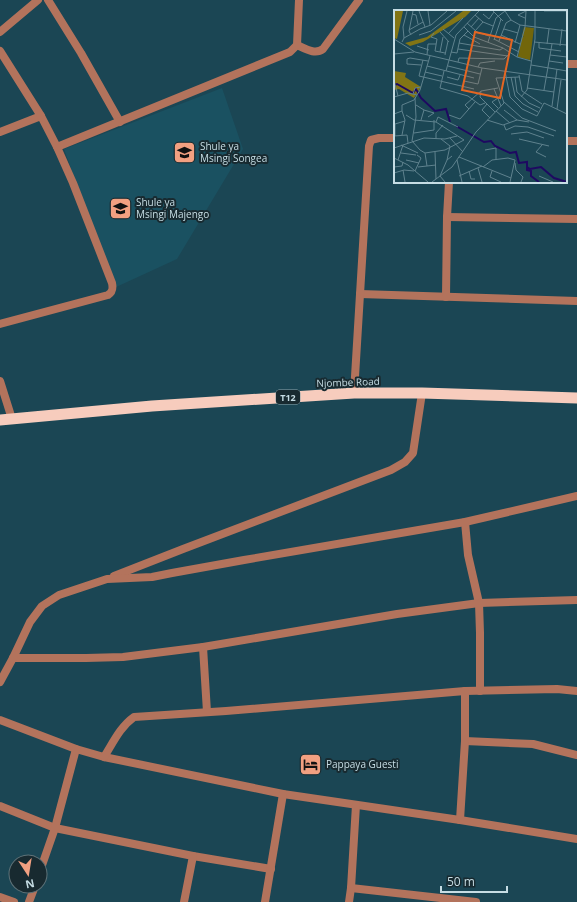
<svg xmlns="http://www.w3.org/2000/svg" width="577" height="902" viewBox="0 0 577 902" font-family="'Open Sans',sans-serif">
<rect width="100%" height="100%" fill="#1b4654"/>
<!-- built -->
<polygon fill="#1a5161" points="222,88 243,149 177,259 114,288 64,149"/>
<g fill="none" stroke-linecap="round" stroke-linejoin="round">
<!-- minor -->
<g stroke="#b3735c" stroke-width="8">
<polyline points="48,0 81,53 120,122"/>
<polyline points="0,32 38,0"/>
<path d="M297 45C306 49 315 55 323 49L359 0"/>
<polyline points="566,64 577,64"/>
<polyline points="0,132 41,116"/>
<polyline points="566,141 577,141"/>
<polyline points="57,147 290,52 297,45 299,0"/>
<polyline points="447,217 577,219"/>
<polyline points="360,294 577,301"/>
<polyline points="446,297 447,217 449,182"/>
<polyline points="354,393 369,146 371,140 379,138 395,138"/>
<polyline points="465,522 468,555 479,603 480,633 480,691"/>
<polyline points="114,576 183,549 391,470 405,462 413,453 422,393"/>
<polyline points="203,647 207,712"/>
<polyline points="13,658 86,658 123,657 203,647 397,614 479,603 577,600"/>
<polyline points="0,682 13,658 30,622 42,606 59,595 107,579 152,577 172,573 244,560 465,522 577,496"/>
<polyline points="0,720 76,749 104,757 283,794 460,820 577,839"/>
<polyline points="465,741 533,744 577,755"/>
<path d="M104 757C113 743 120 727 134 717L226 711 465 691 557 689 577 691"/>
<polyline points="0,806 55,828 193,856 271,869"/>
<polyline points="460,820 465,741 465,691"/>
<polyline points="40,871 55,828 76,749"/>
<polyline points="351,888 476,902"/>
<polyline points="0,897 14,902"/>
<polyline points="29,902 35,886"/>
<polyline points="184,902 193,856"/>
<polyline points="265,902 283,794"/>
<polyline points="349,902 351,888 356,805"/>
</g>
<!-- tertiary -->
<g stroke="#b3735c" stroke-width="8">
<path d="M0 51 41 116 57 147 73 183 112 283C113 288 113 292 108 295L0 324"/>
<polyline points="0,381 12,419"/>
</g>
<!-- trunk -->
<polyline stroke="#f7ccbd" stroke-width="11" points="0,420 152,406 354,393 422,393 577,398"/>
</g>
<!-- icons -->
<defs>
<symbol id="school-square" viewBox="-11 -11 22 22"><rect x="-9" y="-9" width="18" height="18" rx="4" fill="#f2a081" stroke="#182a30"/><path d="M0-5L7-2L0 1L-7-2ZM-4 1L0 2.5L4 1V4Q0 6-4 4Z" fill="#111"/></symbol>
<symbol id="hotel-square" viewBox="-11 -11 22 22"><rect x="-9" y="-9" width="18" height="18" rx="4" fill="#f2a081" stroke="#182a30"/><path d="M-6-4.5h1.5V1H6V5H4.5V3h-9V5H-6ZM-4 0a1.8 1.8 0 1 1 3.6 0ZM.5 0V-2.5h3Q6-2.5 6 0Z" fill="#111"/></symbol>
</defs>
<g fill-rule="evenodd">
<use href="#school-square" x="172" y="140" width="25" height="25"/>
<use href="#school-square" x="108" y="196" width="25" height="25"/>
<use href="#hotel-square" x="298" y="752" width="25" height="25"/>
</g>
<g text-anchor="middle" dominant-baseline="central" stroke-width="4" stroke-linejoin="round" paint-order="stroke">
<!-- shield labels -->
<rect fill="#182a30" stroke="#92a7ae" stroke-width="1" x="276" y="390" width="24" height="14" rx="3"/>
<g font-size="9" font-weight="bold" fill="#c6dde4">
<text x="288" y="397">T12</text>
</g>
<!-- poi labels -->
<g font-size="10" fill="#c6dde4" stroke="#182a30" text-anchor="start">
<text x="200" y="146">Shule ya<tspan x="200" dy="12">Msingi Songea</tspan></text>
<text x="136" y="202">Shule ya<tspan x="136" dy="12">Msingi Majengo</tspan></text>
<text x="326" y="764">Pappaya Guesti</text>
</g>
<!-- street labels -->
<g font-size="10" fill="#c6dde4" stroke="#182a30">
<text transform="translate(348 382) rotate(-2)">Njombe Road</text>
</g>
</g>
<!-- overview -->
<g transform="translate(394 10)">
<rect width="173" height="173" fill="#1b4654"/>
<path d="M0 1H9L3 29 0 28ZM69 1H77L71 7 29 32 16 36 11 33 33 27ZM0 61 12 63 11 67 27 77 20 88 5 79 0 80Z" fill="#827515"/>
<path d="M130 17 140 18 136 50 124 47 128 27H130L128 26Z" fill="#72660b"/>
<path fill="none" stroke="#1e0961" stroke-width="2" d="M0 75 3 74 19 83 22 79 27 88 41 101 52 99 56 112M62 116 90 132 97 131 101 136 116 143 122 142 125 153 133 152V160L137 161V166L145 172M133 157 136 159 147 157 160 168 173 172"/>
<path fill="none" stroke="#5f828e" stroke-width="1" d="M25 1 31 17M34 1 36 15M99 1 109 11M111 1 117 10 126 15 173 21M150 1H173M18 4 22 5 24 14M89 4 95 9 100 2M81 5 89 12 99 16M131 8 124 5 132 1M73 13 83 22 95 26M70 17 80 27 109 38 123 47 137 51M77 17 85 8M49 19 60 28M110 19 124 23M15 20 29 12M81 21 89 12M46 22 55 32M40 23 37 27 43 29 41 41 51 43M54 24 69 8M17 25 15 21 19 1M25 25 37 21 62 1M70 25 86 34M107 25 126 34M10 28 9 17 13 1M0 29 21 42 55 50 88 58 173 70M100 29 125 42M100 30 107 9M105 31 112 13 117 10M8 32 10 28 26 19 37 15 53 1M94 32 102 8 111 1M140 32 173 35M65 33 106 40 109 38M121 33 126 15M145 33V38L167 41M153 34 155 19M23 36 35 40M166 36 168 19M64 39 114 46M46 42 49 27M57 42 63 43 66 29 74 21M0 44 20 42M33 45 34 34H42M51 45 54 31M156 45 173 47M123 47 131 17 132 1M16 48 13 49V54L27 55M16 48 34 51M29 50 25 66 80 79M155 51 169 53M64 52 65 48 110 49 116 43M137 55 173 61M33 56 80 68M54 56 86 64M84 57 86 53 101 51M50 61 46 78 74 86 86 95 91 93M52 61 62 25 85 1M111 61 116 87 128 99 143 106 150 93 173 104M31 62 48 66M125 65 128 81 148 94M53 67 64 70 66 65M117 67 121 86 129 94 144 102M121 67 123 82 135 93 146 98M0 70 4 86M70 71 84 74 88 58M133 78 160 82M100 79 107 96M150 80 158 34M19 84 21 78 27 77M0 87 14 83 23 85M127 87 133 80 141 29V1M21 88 22 107 18 131 26 140 31 143 51 140 70 130M110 92 128 108 162 121M93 94 88 100 96 108M22 95 30 100 27 110M158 96 163 59M104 98 98 92 107 86M75 99 71 95 87 81M163 99 167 70M30 100 40 103 34 107M110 100 123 110 135 112M102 101 116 113M101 102 86 87 87 81 104 78M0 104 8 101V95L20 90 26 80 36 46M12 105 20 110 42 112 70 130M55 105 66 109 81 92M93 110 109 115 123 110M42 112 44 107 64 117M110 115 112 120 121 116 134 117 160 126M20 123 40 120V110M117 124 133 122 150 128M8 125 11 110 8 101M0 126 13 125 14 133M1 126V114L11 111M56 128 69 142M42 129V123L49 115M47 129 56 136 53 150M125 129 155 136M7 135 24 143M148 135 142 142 152 147M0 138 30 128 51 129 63 126M91 140 102 138V150M41 142 42 169M7 143 22 145M31 143 33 156M65 147 117 168M0 148 14 155 34 172M4 150 9 135M12 150 25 153M63 150 68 172M121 153 122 160 129 167 127 172M0 157 8 156 9 152M24 157 42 155M89 157 98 150 114 148 121 150 116 172M84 158 88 172M9 160 11 172M21 161 27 148 23 145M75 161 77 169H81M98 161 96 167 107 172M0 163 10 160 20 161M65 166 88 156M145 166 159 172M38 172 58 157 82 122 110 93 102 68 125 67M51 172 46 166 53 150 58 146"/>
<path fill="#e56622" fill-opacity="0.15" stroke="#e56622" stroke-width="2" d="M81 22 118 30 106 88 68 80Z"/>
<rect width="173" height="173" fill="none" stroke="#c6dde4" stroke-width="2"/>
</g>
<!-- north arrow -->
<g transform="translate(28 874) rotate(168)"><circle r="19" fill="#182a30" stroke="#5e7278"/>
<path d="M0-3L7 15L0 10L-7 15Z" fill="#f2a081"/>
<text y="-6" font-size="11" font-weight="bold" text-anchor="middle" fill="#c6dde4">N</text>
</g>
<!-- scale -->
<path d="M441 886v6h66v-6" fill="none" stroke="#c6dde4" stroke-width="2"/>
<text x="447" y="886" font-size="12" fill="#c6dde4" stroke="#182a30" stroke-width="3" paint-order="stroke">50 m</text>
</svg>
